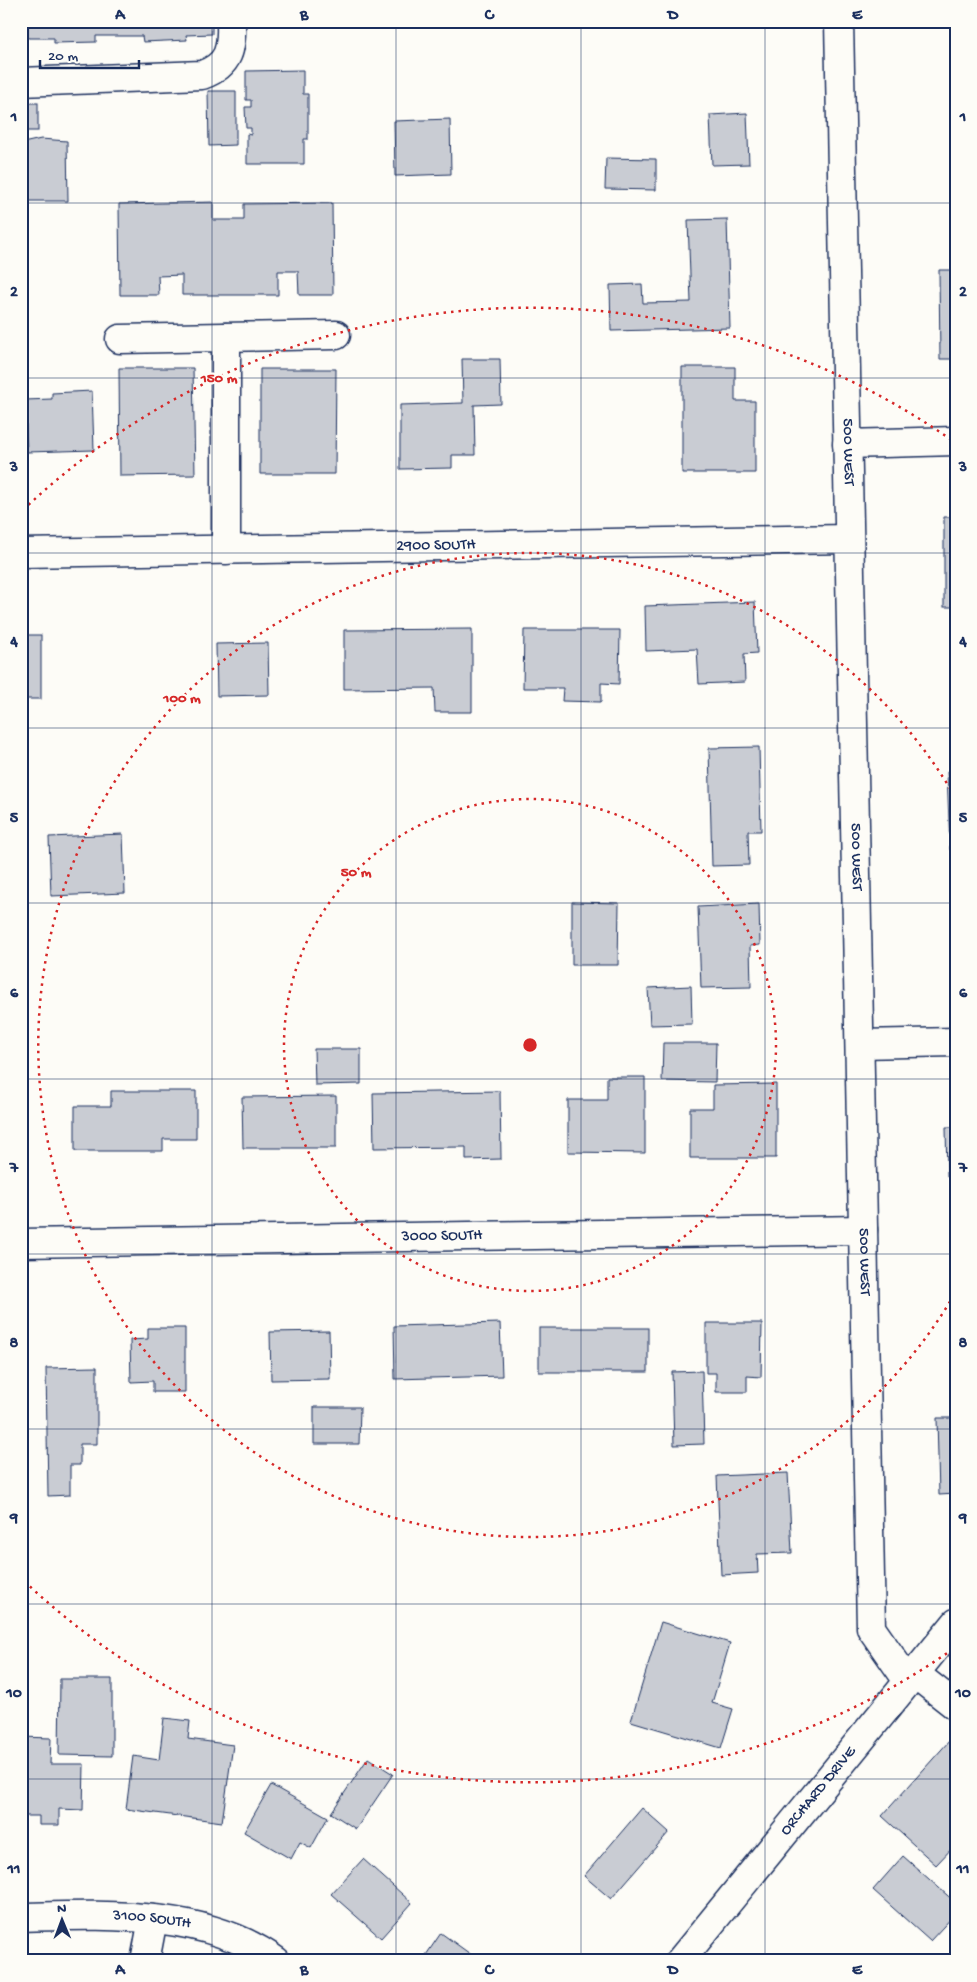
<svg xmlns="http://www.w3.org/2000/svg" width="977" height="1982" viewBox="0 0 977 1982" font-family="'Gochi Hand',sans-serif">
<rect width="100%" height="100%" fill="#fdfcf7"/>
<filter id="ink" filterUnits="userSpaceOnUse"><feTurbulence type="fractalNoise" baseFrequency=".02" numOctaves="2"/><feDisplacementMap in="SourceGraphic" scale="10" xChannelSelector="R" yChannelSelector="G"/><feConvolveMatrix kernelMatrix="1 2 1 2 8 2 1 2 1" color-interpolation-filters="sRGB"/></filter>
<g filter="url(#ink)">
<!-- building -->
<g fill="#c9ccd3" stroke="#1b2f5e">
<polygon points="28,21 212,21 212,34 186,35 187,40 143,42 142,36 96,36 96,42 54,43 54,38 28,38"/>
<polygon points="303,70 303,94 308,94 308,139 304,139 304,164 247,164 247,134 251,135 251,128 246,128 245,107 251,107 251,100 246,100 246,71"/>
<polygon points="208,91 236,91 236,145 209,146"/>
<rect x="21" y="103" width="17" height="28"/>
<polygon points="747,113 749,164 712,165 710,115"/>
<polygon points="450,119 451,174 395,176 394,121"/>
<polygon points="21,139 23,143 41,139 67,141 68,201 21,201"/>
<polygon points="606,158 656,159 656,190 605,189"/>
<polygon points="213,202 213,220 244,220 244,204 332,203 333,295 299,295 298,271 278,271 278,295 182,295 182,275 158,276 159,295 120,295 119,204"/>
<polygon points="727,219 730,328 611,331 610,285 642,284 643,303 691,302 688,220"/>
<polygon points="939,270 956,270 956,359 940,359"/>
<polygon points="462,359 500,359 501,404 474,405 475,455 452,455 452,468 400,469 400,405 463,403"/>
<polygon points="682,367 735,367 735,401 755,401 755,473 682,473"/>
<polygon points="119,368 193,368 195,475 120,476"/>
<polygon points="260,369 336,369 335,474 260,474"/>
<polygon points="92,391 94,450 27,452 25,400 52,399 52,393"/>
<rect x="944" y="517" width="12" height="90"/>
<polygon points="755,602 757,653 744,654 745,682 699,684 697,649 646,651 645,606"/>
<polygon points="472,629 472,712 435,712 434,688 344,689 344,630"/>
<polygon points="524,630 620,630 619,684 601,683 601,702 562,701 563,688 523,688"/>
<rect x="21" y="635" width="20" height="64"/>
<polygon points="268,643 269,695 217,696 216,644"/>
<polygon points="953,660 956,660 956,735"/>
<polygon points="759,747 761,831 748,831 749,865 712,866 709,748"/>
<polygon points="947,771 956,771 956,850 950,850"/>
<polygon points="123,834 125,893 51,896 49,837"/>
<polygon points="572,902 619,903 618,965 572,965"/>
<polygon points="759,904 760,945 750,946 751,987 701,988 698,907"/>
<polygon points="691,986 692,1024 650,1025 648,988"/>
<polygon points="663,1043 716,1043 715,1082 662,1081"/>
<polygon points="314,1049 361,1049 361,1084 315,1085"/>
<polygon points="607,1077 645,1077 645,1153 568,1152 568,1100 607,1100"/>
<polygon points="776,1084 776,1158 690,1158 690,1108 713,1108 713,1085"/>
<polygon points="111,1091 196,1091 196,1139 163,1139 163,1151 75,1151 75,1106 111,1106"/>
<polygon points="500,1091 501,1159 466,1160 466,1147 374,1148 373,1093"/>
<polygon points="336,1096 336,1148 243,1148 242,1097"/>
<polygon points="946,1127 956,1127 956,1176 947,1176"/>
<polygon points="500,1323 502,1376 395,1379 394,1326"/>
<polygon points="706,1323 762,1323 761,1377 747,1376 747,1392 716,1392 716,1373 706,1373"/>
<polygon points="148,1328 185,1328 185,1392 153,1392 153,1381 131,1382 130,1340 148,1339"/>
<rect x="539" y="1328" width="109" height="44"/>
<polygon points="329,1331 330,1379 271,1380 270,1332"/>
<polygon points="97,1367 97,1444 80,1444 80,1465 70,1465 70,1495 48,1496 46,1368"/>
<polygon points="702,1371 704,1444 674,1445 672,1372"/>
<polygon points="314,1407 360,1407 359,1444 314,1444"/>
<polygon points="937,1418 956,1418 956,1494 939,1495"/>
<polygon points="788,1473 792,1553 757,1554 758,1573 721,1575 717,1476"/>
<polygon points="661,1622 730,1643 712,1703 733,1709 721,1748 631,1721"/>
<polygon points="60,1679 112,1679 112,1756 59,1755"/>
<polygon points="164,1718 190,1721 188,1739 233,1745 222,1822 126,1809 133,1756 159,1760"/>
<polygon points="21,1737 51,1738 50,1764 84,1764 83,1810 59,1809 59,1825 39,1825 39,1816 21,1816"/>
<polygon points="950,1740 956,1745 956,1844 936,1865 882,1816"/>
<polygon points="368,1758 393,1774 356,1829 331,1813"/>
<polygon points="271,1785 328,1817 311,1848 300,1842 291,1859 244,1832"/>
<polygon points="642,1808 669,1832 611,1899 584,1876"/>
<polygon points="903,1856 956,1903 956,1913 930,1941 873,1890"/>
<polygon points="363,1859 412,1903 381,1938 331,1894"/>
<polygon points="441,1933 480,1961 422,1961"/>
</g>
<g fill="none" stroke-linecap="round" stroke-linejoin="round">
<defs>
<g id="minor">
<path id="s1" d="M839 21 871 1628 908 1681"/>
<path d="M21 82 202 75C230 65 232 48 231 21"/>
<polyline points="120,339 336,335"/>
<polyline points="847,444 956,441"/>
<polyline points="226,550 226,337"/>
<path id="s2" d="M21 553 849 539"/>
<polyline points="860,1044 956,1042"/>
<path id="s3" d="M21 1243 863 1230"/>
<polyline points="914,1673 956,1706"/>
<path id="s4" d="M21 1917C104 1915 205 1909 276 1961"/>
<polyline points="145,1961 153,1919"/>
</g>
<g id="major">
<path id="s5" d="M680 1961 956 1623"/>
</g>
</defs>
<!-- minor casing -->
<use href="#minor" stroke="#1b2f5e" stroke-width="31"/>
<!-- major casing -->
<use href="#major" stroke="#1b2f5e" stroke-width="31"/>
<!-- minor -->
<use href="#minor" stroke="#fdfcf7" stroke-width="28"/>
<!-- major -->
<use href="#major" stroke="#fdfcf7" stroke-width="28"/>
</g>
</g>
<!-- grid -->
<path fill="none" stroke="#1b2f5e" stroke-width="1" stroke-opacity="0.55" d="M212 21V1961M396 21V1961M581 21V1961M765 21V1961M21 203H956M21 378H956M21 553H956M21 728H956M21 903H956M21 1079H956M21 1254H956M21 1429H956M21 1604H956M21 1779H956"/>
<!-- distance rings -->
<g fill="none" stroke="#d62828" stroke-width="2.5" stroke-dasharray="2.5 5">
<circle cx="530" cy="1045" r="246"/>
<path d="M954 1295A492 492 0 1 1 954 795"/>
<path d="M953 1649A737 737 0 0 1 23 1580M23 510A737 737 0 0 1 953 441"/>
</g>
<g text-anchor="middle" dominant-baseline="central" stroke-width="4.5" stroke-linejoin="round" paint-order="stroke">
<!-- street labels -->
<g font-size="16" fill="#1b2f5e" stroke="#fdfcf7">
<text stroke="none"><textPath href="#s1" startOffset="431">500 WEST</textPath></text>
<text stroke="none"><textPath href="#s2" startOffset="415">2900 SOUTH</textPath></text>
<text stroke="none"><textPath href="#s1" startOffset="836">500 WEST</textPath></text>
<text stroke="none"><textPath href="#s3" startOffset="421">3000 SOUTH</textPath></text>
<text stroke="none"><textPath href="#s1" startOffset="1241">500 WEST</textPath></text>
<text stroke="none"><textPath href="#s5" startOffset="219">ORCHARD DRIVE</textPath></text>
<text stroke="none"><textPath href="#s4" startOffset="131">3100 SOUTH</textPath></text>
</g>
</g>
<circle cx="530" cy="1045" r="8" fill="#d62828" stroke="#fdfcf7" stroke-width="2.5"/>
<g font-size="15" text-anchor="middle" font-weight="bold" fill="#d62828" stroke="#fdfcf7" stroke-width="4.5" stroke-linejoin="round" paint-order="stroke">
<text x="219" y="382">150 m</text>
<text x="182" y="702">100 m</text>
<text x="356" y="876">50 m</text>
</g>
<!-- margin -->
<rect width="977" height="1982" fill="none" stroke="#fdfcf7" stroke-width="55"/>
<!-- north arrow -->
<g transform="translate(62 1920) rotate(359)" stroke="#fdfcf7" stroke-width="4" paint-order="stroke">
<path d="M0-4L9 19L0 12L-9 19Z" fill="#1b2f5e"/>
<text y="-8" font-size="14" font-weight="bold" text-anchor="middle" fill="#1b2f5e">N</text>
</g>
<!-- scale -->
<path d="M40 60v8h99v-8" fill="none" stroke="#1b2f5e" stroke-width="2.5"/>
<text x="48" y="60" font-size="15" fill="#1b2f5e" stroke="#fdfcf7" stroke-width="4" paint-order="stroke">20 m</text>
<rect x="28" y="28" width="922" height="1926" fill="none" stroke="#1b2f5e" stroke-width="2"/>
<g font-size="16" text-anchor="middle" font-weight="bold" fill="#1b2f5e">
<text x="120" y="19">A</text>
<text x="304" y="19">B</text>
<text x="489" y="19">C</text>
<text x="673" y="19">D</text>
<text x="857" y="19">E</text>
<text x="14" y="121">1</text>
<text x="963" y="121">1</text>
<text x="14" y="296">2</text>
<text x="963" y="296">2</text>
<text x="14" y="471">3</text>
<text x="963" y="471">3</text>
<text x="14" y="646">4</text>
<text x="963" y="646">4</text>
<text x="14" y="822">5</text>
<text x="963" y="822">5</text>
<text x="14" y="997">6</text>
<text x="963" y="997">6</text>
<text x="14" y="1172">7</text>
<text x="963" y="1172">7</text>
<text x="14" y="1347">8</text>
<text x="963" y="1347">8</text>
<text x="14" y="1522">9</text>
<text x="963" y="1522">9</text>
<text x="14" y="1697">10</text>
<text x="963" y="1697">10</text>
<text x="14" y="1873">11</text>
<text x="963" y="1873">11</text>
<text x="120" y="1974">A</text>
<text x="304" y="1974">B</text>
<text x="489" y="1974">C</text>
<text x="673" y="1974">D</text>
<text x="857" y="1974">E</text>
</g>
</svg>
